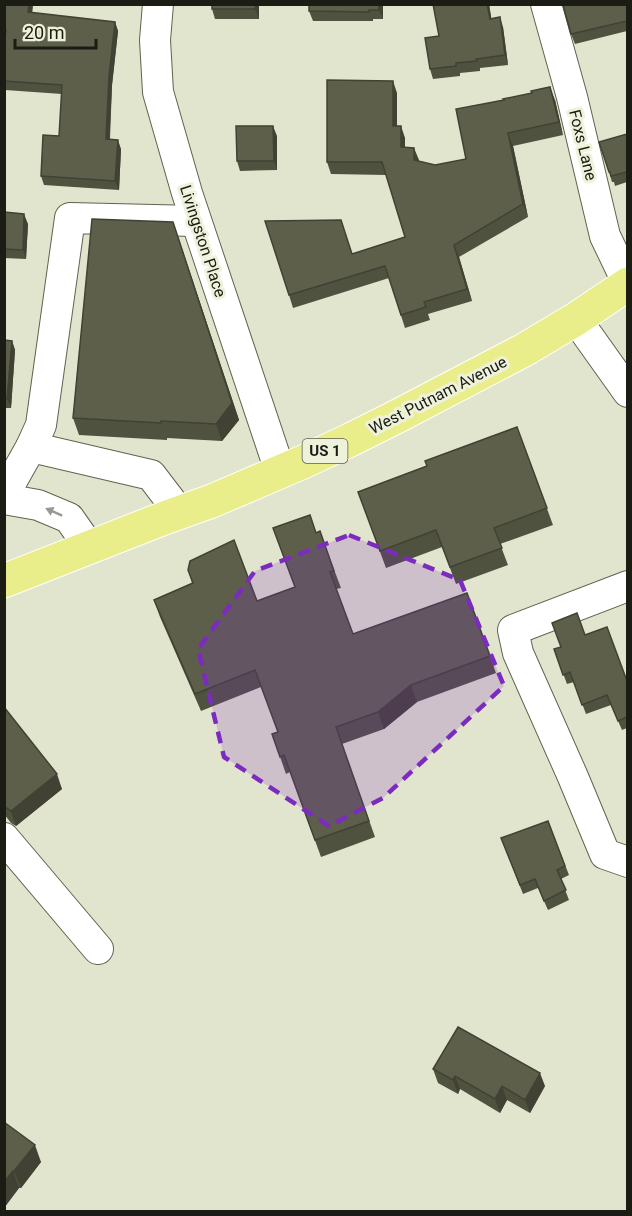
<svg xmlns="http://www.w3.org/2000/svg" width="632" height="1216" viewBox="0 0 632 1216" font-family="Roboto,sans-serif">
<rect width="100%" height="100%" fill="#e2e5ce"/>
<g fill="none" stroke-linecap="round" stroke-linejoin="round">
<defs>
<g id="minor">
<polyline points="158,4 155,40 158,92 187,193 280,471"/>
<polyline points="546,4 572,97 605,236 628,284"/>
<polyline points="576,319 628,392"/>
<polyline points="31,447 41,425 70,218 196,221"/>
<polyline points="4,495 31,447 151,475 180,513"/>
<polyline points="4,499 38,505 69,518 90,548"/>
<polyline points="628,586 513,630 518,653 573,777 605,854 628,862"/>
<polyline points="4,838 98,949"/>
</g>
<polyline id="major" points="4,581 167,517 212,501 303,462 350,440 396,417 524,350 576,319 628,284"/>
</defs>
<!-- minor casing -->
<use href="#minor" stroke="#61634f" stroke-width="32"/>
<!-- major casing -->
<use href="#major" stroke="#fff" stroke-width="35"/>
<!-- minor -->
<use href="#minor" stroke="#fff" stroke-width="30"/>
<!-- major -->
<use href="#major" stroke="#e9ee8a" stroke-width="33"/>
</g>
<!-- wall -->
<g fill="#505240">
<polygon points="4,4 33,4 32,13 115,22 118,31 112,85 110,139 121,149 119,190 44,185 41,176 59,136 62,94 5,90 4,87"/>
<polygon points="212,4 259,4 259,19 215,19 212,9"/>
<polygon points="309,4 383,4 383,19 373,19 373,21 313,21 309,11"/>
<polygon points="433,4 489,4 491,18 503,27 508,65 480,68 480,71 460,73 460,76 433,79 430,69 439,36"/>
<polygon points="627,4 627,31 575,44 571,34"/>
<polygon points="397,93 397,126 405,138 405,148 419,160 419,161 435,165 466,159 555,100 563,135 513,146 528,217 459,257 472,301 428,314 430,320 405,328 389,278 293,308 289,295 352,254 405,237 386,175 331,174 327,162"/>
<polygon points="627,134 627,182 615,186 614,182 612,182 609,172"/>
<polygon points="277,136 277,170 240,171 237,161"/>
<polygon points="4,212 28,224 26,259 4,258"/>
<polygon points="179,239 239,420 222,441 167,438 167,440 79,435 73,418"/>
<polygon points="4,340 12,341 15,350 11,408 4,408"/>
<polygon points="517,427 553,525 500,544 508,565 456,584 442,547 386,568 358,492 427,466"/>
<polygon points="316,533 326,548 341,588 336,589 353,634 467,593 496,673 417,702 384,729 342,744 375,837 321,857 290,772 286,774 272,734 278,732 261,687 201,711 160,617 154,600 192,583 188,570 257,601 295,587"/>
<polygon points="585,635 627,681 627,728 622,730 611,705 586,714 574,682 567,684 554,649 561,647"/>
<polygon points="4,707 62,789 16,826 11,823 4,814"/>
<polygon points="548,821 569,875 561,879 569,900 548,910 538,888 523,894 501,838"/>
<polygon points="433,1069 545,1086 530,1113 507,1100 500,1113 460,1089 458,1094 438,1083"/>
<polygon points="4,1122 41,1162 21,1188 19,1188 4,1208"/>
</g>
<!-- shaded-wall -->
<g fill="#414234">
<polygon points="29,4 33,4 31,22 28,12"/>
<polygon points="255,4 259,4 259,19 255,9"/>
<polygon points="379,4 383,4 383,19 379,10"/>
<polygon points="487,4 489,4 493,28 490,19"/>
<polygon points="500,17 503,27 508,65 505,55"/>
<polygon points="115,22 118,31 112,85 109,148 106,139 109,76"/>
<polygon points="393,81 397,93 397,138 393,126"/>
<polygon points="550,87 555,100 563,135 559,122"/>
<polygon points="273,126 277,136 277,170 274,161"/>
<polygon points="401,126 405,138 405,160 401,147"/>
<polygon points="508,133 513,146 528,217 523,204"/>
<polygon points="118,140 121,149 119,190 115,181"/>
<polygon points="414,148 419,160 419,173 414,160"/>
<polygon points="24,214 28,224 26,259 23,250"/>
<polygon points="173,222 239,420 222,441 216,424"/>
<polygon points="454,245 459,257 472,301 467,289"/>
<polygon points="12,341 15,350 11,408 7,399"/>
<polygon points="411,685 417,702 384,729 378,712"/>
<polygon points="57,774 62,789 16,826 11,811"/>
<polygon points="540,1073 545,1086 530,1113 525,1100"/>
<polygon points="455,1076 460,1089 458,1094 453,1080"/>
<polygon points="502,1086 507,1100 500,1113 495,1099"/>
<polygon points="35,1145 41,1162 21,1188 14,1171"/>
<polygon points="13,1171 19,1188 4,1208 4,1182"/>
</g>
<!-- building -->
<g fill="#5d5f4b" stroke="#414234" stroke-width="1.5">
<polygon points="4,4 29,4 28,12 115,22 109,76 106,139 118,140 115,181 41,176 43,135 59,136 62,85 4,81 4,48 6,30 4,29"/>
<rect x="212" y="4" width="43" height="5"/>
<polygon points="309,4 379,4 379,10 369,10 369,12 309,11"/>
<polygon points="433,4 487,4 490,19 500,17 505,55 476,59 477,61 456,63 456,66 430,69 425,38 439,36"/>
<polygon points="627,4 627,21 571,34 563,5"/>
<polygon points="327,80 393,81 393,126 401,126 401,147 414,148 414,160 435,165 466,159 456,109 504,100 503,99 532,93 531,91 550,87 559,122 508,133 523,204 454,245 467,289 424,302 426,307 401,315 385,266 289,295 265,221 341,220 352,254 405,237 382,162 327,162"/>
<polygon points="236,126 273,126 274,161 237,161"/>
<polygon points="627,134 627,172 611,176 610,172 609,172 599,142"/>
<polygon points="4,212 24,214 23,250 4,249"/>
<polygon points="92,219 173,222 232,403 216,424 161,421 161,423 73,418"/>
<polygon points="4,340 12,341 7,399 4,398"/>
<polygon points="517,427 547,508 494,528 502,548 450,567 436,530 380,551 358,492 427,466 425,461"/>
<polygon points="310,515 316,533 320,531 334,571 330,572 353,634 467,593 490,656 411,685 378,712 336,727 369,821 315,840 284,755 280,757 272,734 278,732 255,670 195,694 154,600 193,583 188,570 190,561 234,540 257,601 295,587 273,528"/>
<polygon points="577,613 585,635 607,627 627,681 627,717 618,721 607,695 582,705 570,672 563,675 554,649 561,647 552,623"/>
<polygon points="4,707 57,774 11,811 4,806"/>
<polygon points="548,821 565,866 557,870 566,890 544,901 535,879 520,885 501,838"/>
<polygon points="458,1027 540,1073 525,1100 502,1086 495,1099 455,1076 453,1080 433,1069"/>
<polygon points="4,1122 35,1145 14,1171 13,1171 4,1182"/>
</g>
<!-- one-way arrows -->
<defs><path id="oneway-solid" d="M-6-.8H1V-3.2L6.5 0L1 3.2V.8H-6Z" transform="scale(1.5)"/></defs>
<use fill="#989995" href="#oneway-solid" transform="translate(54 512) rotate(-156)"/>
<!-- marked area -->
<path fill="#7b2cbf" fill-opacity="0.2" stroke="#7b2cbf" stroke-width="4.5" stroke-dasharray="12 8" stroke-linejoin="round" d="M349 535 460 580 504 686 383 798 329 826 224 757 198 649 255 571Z"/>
<g text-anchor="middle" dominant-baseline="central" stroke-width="6" stroke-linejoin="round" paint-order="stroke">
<!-- shield labels -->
<rect fill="#eff2db" stroke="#5b5c50" stroke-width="1.5" x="302.5" y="439" width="45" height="24" rx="4.5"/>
<g font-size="15" font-weight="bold" fill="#1b1c14">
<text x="325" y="451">US 1</text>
</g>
<!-- street labels -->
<g font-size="16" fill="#1b1c14" stroke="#eff2db">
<text transform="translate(583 145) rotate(76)">Foxs Lane</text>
<text transform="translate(203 241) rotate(72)">Livingston Place</text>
<text transform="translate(438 395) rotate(-27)">West Putnam Avenue</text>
</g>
</g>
<!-- border -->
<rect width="632" height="1216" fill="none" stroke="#1b1c14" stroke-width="12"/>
<!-- scale -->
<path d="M15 39v9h81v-9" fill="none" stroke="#1b1c14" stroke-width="3"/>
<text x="24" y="39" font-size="18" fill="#1b1c14" stroke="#eff2db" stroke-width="4.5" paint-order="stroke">20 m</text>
</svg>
